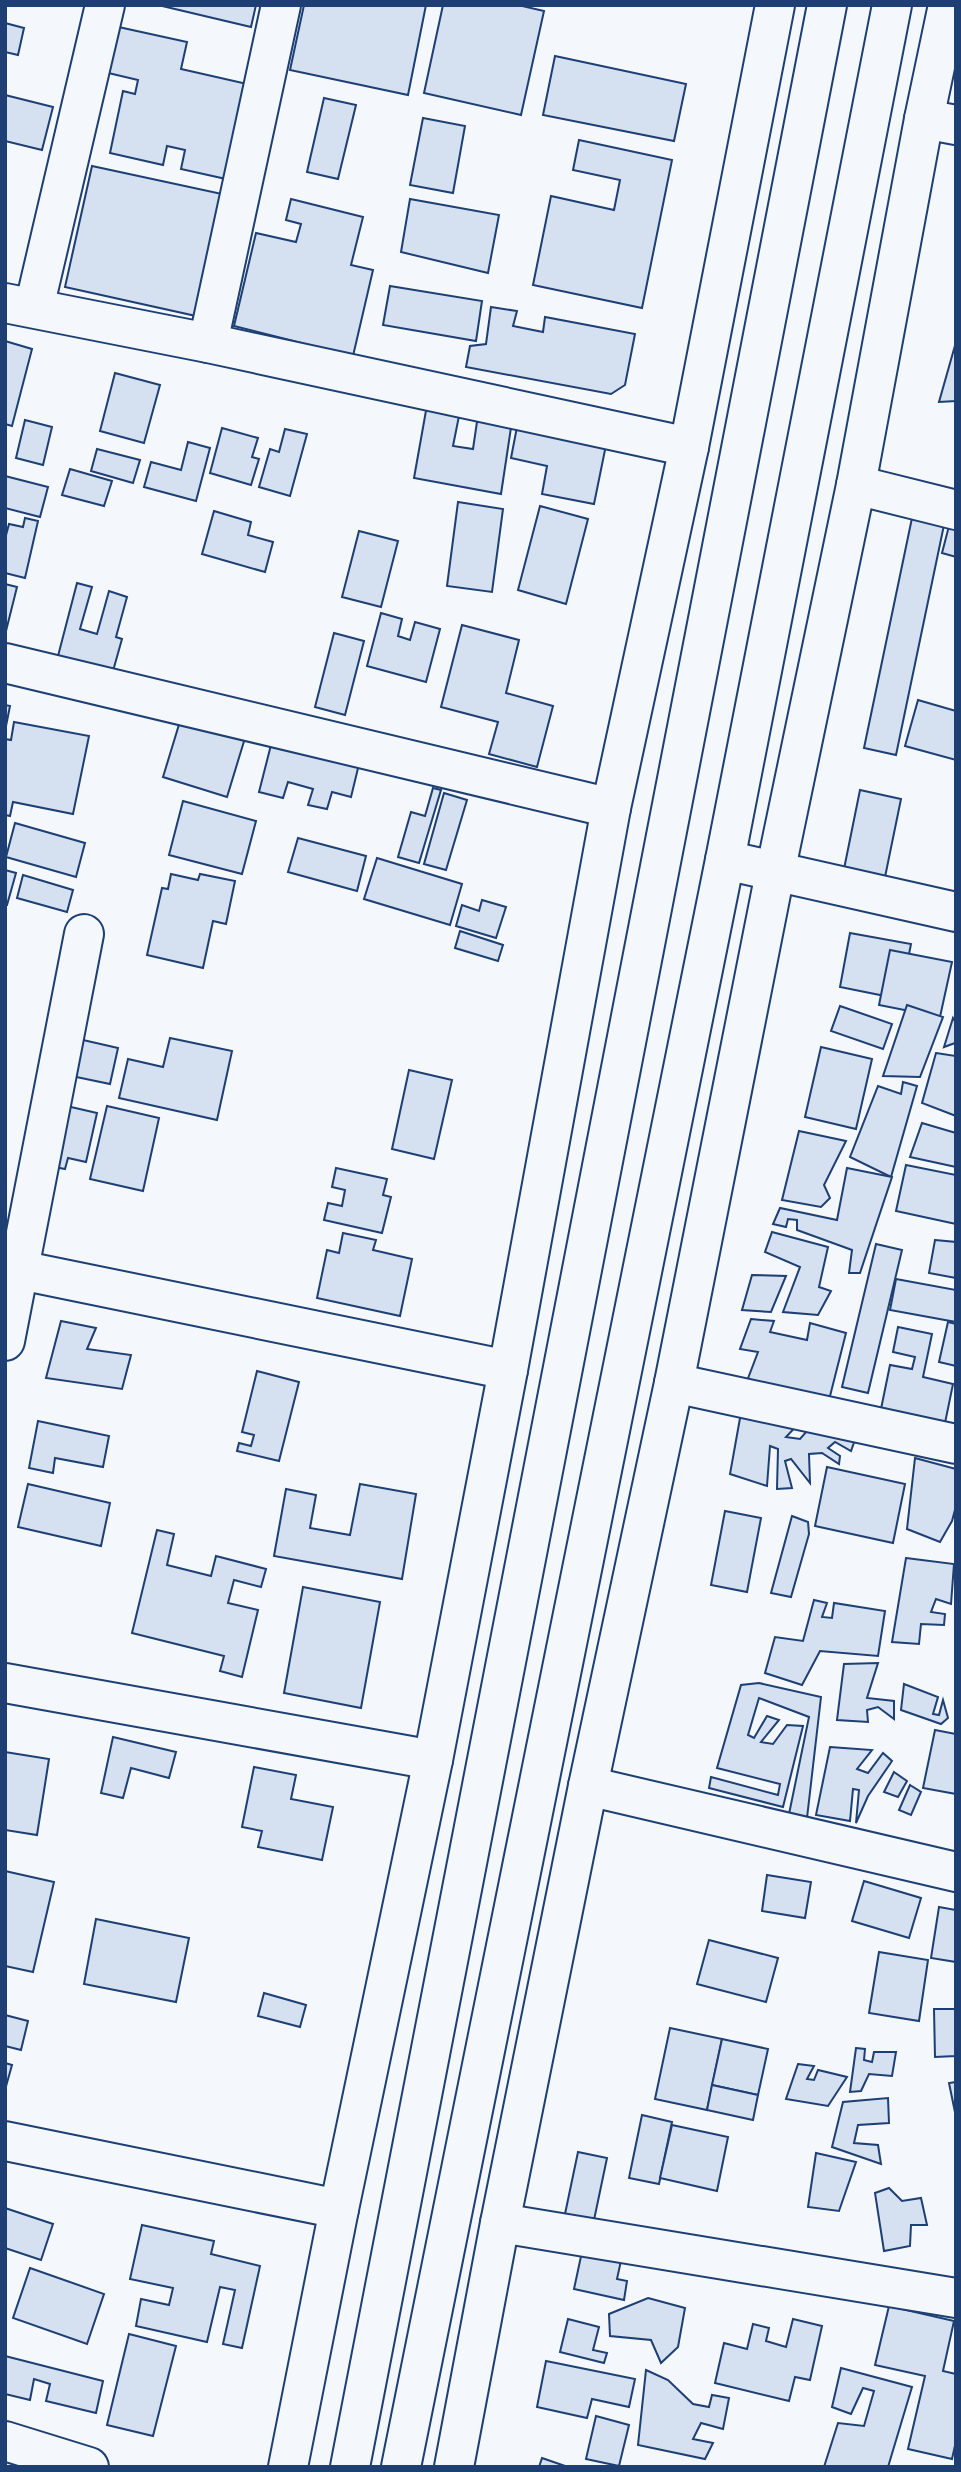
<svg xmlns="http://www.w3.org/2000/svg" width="961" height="2472" viewBox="0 0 961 2472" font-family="'PT Sans Narrow',sans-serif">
<rect width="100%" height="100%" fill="#f4f7fb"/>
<!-- building -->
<g fill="#d5e0f0" stroke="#1d3f73" stroke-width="2">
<polygon points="158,5 256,5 251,27"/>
<polygon points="304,5 426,5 408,95 290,70"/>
<polygon points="443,5 518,5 544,11 521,115 424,93"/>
<polygon points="5,23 24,28 18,55 5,52"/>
<polygon points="114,26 187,42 181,69 256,86 235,181 181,169 185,150 167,146 163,165 110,153 123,91 135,94 138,80 104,72"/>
<polygon points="555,56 686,84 674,141 543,115"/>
<polygon points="5,95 53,107 42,150 5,141"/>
<polygon points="324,98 356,105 338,179 307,172"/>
<polygon points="423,118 465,126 453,193 410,185"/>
<polygon points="579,140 672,160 642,308 533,285 551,196 614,210 620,180 573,170"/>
<polygon points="92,166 222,194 196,316 65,287"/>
<polygon points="291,199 363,217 351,265 373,270 353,356 234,326 256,233 296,242 301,224 286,220"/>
<polygon points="410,199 499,215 488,273 401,252"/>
<polygon points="390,286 482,301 476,341 383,325"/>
<polygon points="491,307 517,311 513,326 543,332 545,317 635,334 625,385 611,394 466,367 470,346 486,344"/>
<polygon points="5,341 32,349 12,426 5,424"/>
<polygon points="956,342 956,401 939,402"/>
<polygon points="115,373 160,385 144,443 100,431"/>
<polygon points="427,405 460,411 453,446 473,449 478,415 512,421 501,494 414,478"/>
<polygon points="25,420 52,427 43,465 16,458"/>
<polygon points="517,427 606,445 594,504 542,494 547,466 511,458"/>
<polygon points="222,428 258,438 252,457 259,459 251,485 210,473"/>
<polygon points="285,429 307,434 290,496 259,487 270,449 279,452"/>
<polygon points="188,442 210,448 196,501 144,487 151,462 181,470"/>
<polygon points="97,449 140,460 133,483 91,471"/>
<polygon points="70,469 112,481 104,506 62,495"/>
<polygon points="5,476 48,487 40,517 5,508"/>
<polygon points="458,502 503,509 492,592 447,586"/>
<polygon points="540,506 588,519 566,604 518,590"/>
<polygon points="214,511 251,522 248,535 273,542 265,572 202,554"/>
<polygon points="25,518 38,521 25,578 5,573 5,539 9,524 23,527"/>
<polygon points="912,518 944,525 896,755 864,748"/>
<polygon points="949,526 956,528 956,557 942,553"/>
<polygon points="359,531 398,541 381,607 342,597"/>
<polygon points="77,583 92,587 80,629 97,634 109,591 127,597 116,637 122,639 113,671 58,656"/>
<polygon points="5,584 17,587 5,635"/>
<polygon points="381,613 402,619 398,636 410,640 415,622 440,629 426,682 367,666"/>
<polygon points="462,625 519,640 506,693 553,706 537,767 489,754 498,722 441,707"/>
<polygon points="334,633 364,641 345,715 315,707"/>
<polygon points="918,700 956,711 956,760 905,746"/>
<polygon points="5,705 10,706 5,731"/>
<polygon points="181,718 245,738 227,797 163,777"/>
<polygon points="14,722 89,736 73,814 13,802 10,816 5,815 5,739 11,740"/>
<polygon points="273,737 360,760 351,797 332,792 327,809 308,805 313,789 288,782 283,798 259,792"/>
<polygon points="433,788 441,790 419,863 398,857 411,812 425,816"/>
<polygon points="860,790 901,799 885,877 844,869"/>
<polygon points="444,793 467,800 446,870 424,864"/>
<polygon points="183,801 256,821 242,874 169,855"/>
<polygon points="15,823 85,843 76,877 6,857"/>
<polygon points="298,838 366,856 357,891 288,872"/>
<polygon points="377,858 462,884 450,925 364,899"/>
<polygon points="5,870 16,873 7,905 5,905"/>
<polygon points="171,874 198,880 200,874 235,881 226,924 213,921 203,968 147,955 162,888 168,889"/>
<polygon points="23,875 73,890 67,912 17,898"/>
<polygon points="482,900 506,907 496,938 456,926 462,905 479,911"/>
<polygon points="460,931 503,945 498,961 455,948"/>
<polygon points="850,933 911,944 900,999 840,987"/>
<polygon points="890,950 952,962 940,1017 879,1005"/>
<polygon points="907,1005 943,1017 920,1077 883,1076"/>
<polygon points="840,1006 892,1024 883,1049 831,1031"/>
<polygon points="953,1018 956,1023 956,1045 955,1043 944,1047"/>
<polygon points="70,1037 118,1048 110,1084 62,1074"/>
<polygon points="170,1038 232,1051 217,1120 119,1098 128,1059 163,1067"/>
<polygon points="821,1047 872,1059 856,1129 805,1117"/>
<polygon points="936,1053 956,1056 956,1116 922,1103"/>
<polygon points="409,1070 452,1080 434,1159 392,1149"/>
<polygon points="903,1082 917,1086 891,1177 850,1157 878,1086 901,1094"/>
<polygon points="58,1104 97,1113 86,1162 68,1158 65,1169 44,1165"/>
<polygon points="107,1106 159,1118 143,1191 90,1179"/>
<polygon points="922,1123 956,1133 956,1167 910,1157"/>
<polygon points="799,1131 846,1141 824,1185 830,1198 821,1207 782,1200"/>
<polygon points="906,1165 956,1175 956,1224 896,1211"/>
<polygon points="336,1168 387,1179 383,1195 391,1197 382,1233 324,1220 328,1203 342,1206 345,1190 332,1187"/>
<polygon points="847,1168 892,1177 860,1273 849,1273 852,1250 797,1230 797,1220 788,1219 786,1227 773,1224 780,1208 837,1220"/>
<polygon points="772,1232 828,1247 819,1287 831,1291 818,1315 783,1312 800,1267 765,1252"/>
<polygon points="343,1233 376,1240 373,1250 412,1259 400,1316 317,1298 327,1250 339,1253"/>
<polygon points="935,1240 956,1242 956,1278 929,1273"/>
<polygon points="876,1244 902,1250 868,1393 842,1387"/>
<polygon points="752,1275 786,1276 771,1312 742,1310"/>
<polygon points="896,1279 956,1290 956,1322 890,1310"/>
<polygon points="751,1319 774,1321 770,1332 807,1340 810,1323 846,1333 828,1404 747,1381 758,1352 740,1349"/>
<polygon points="61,1321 96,1328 87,1349 131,1355 122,1389 46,1378"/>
<polygon points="948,1322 956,1324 956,1366 939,1362"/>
<polygon points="898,1327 932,1334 923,1377 953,1384 945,1423 881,1409 890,1365 912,1369 915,1357 893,1352"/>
<polygon points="257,1371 299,1382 279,1461 237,1451 239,1443 251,1446 254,1435 242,1432"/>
<polygon points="742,1407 804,1418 786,1437 800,1439 814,1423 858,1431 851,1451 835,1442 828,1448 840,1456 839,1464 822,1453 809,1454 810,1483 791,1459 785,1461 792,1488 777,1489 778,1449 770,1446 767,1486 730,1474"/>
<polygon points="38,1421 109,1436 103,1467 55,1458 53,1473 29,1468"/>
<polygon points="915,1458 956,1469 956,1506 952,1521 940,1542 907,1529"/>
<polygon points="827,1467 905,1484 893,1543 815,1526"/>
<polygon points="28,1484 110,1503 101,1546 18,1527"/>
<polygon points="360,1484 416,1494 402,1579 274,1556 286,1489 316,1495 310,1528 350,1535"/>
<polygon points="725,1511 761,1518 747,1592 711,1585"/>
<polygon points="792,1516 808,1522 809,1534 791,1597 771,1593"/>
<polygon points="157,1530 174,1534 167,1565 211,1576 216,1556 266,1569 261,1587 234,1580 228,1603 258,1610 242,1677 220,1671 224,1656 132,1633"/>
<polygon points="906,1558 954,1564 951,1604 936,1599 931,1612 945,1614 944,1625 921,1624 919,1644 892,1642"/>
<polygon points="303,1587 380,1602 361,1708 284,1693"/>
<polygon points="814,1600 827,1603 822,1617 832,1618 834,1603 885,1611 878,1656 820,1651 802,1685 765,1673 775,1637 803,1641"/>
<polygon points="878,1663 867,1698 894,1701 894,1719 878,1707 867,1710 868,1722 837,1720 844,1664"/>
<polygon points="759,1683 821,1697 807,1818 789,1814 809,1717 759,1698 748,1735 754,1738 767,1716 779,1720 761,1742 773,1744 787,1725 803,1726 783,1807 709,1788 711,1777 778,1795 780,1784 717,1768 741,1685"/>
<polygon points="904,1684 938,1697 933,1714 939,1715 943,1700 948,1718 941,1724 901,1710"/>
<polygon points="935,1730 956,1734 956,1794 923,1788"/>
<polygon points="113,1737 176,1752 169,1778 131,1768 123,1798 101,1793"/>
<polygon points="830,1747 872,1750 857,1769 868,1773 883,1753 892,1761 868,1796 856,1823 859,1790 853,1789 850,1821 816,1815"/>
<polygon points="5,1752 49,1759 37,1835 5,1830"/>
<polygon points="254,1767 296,1775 291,1799 333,1807 322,1860 258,1847 262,1831 242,1827"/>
<polygon points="894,1772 907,1781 898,1797 884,1792"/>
<polygon points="910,1785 921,1792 911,1815 899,1810"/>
<polygon points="5,1871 54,1882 33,1972 5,1966"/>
<polygon points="767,1875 811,1882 805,1918 762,1911"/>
<polygon points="864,1881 921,1898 909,1938 852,1921"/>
<polygon points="939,1907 956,1910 956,1962 931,1958"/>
<polygon points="96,1919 189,1938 176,2002 84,1984"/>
<polygon points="709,1940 778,1958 766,2002 697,1984"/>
<polygon points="879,1952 928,1960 919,2021 869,2013"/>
<polygon points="264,1993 306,2005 300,2027 258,2016"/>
<polygon points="934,2009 956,2009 956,2056 935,2057"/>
<polygon points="5,2015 28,2021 21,2050 5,2046"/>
<polygon points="670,2028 722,2039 707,2110 655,2099"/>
<polygon points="722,2039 768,2049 758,2095 712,2085"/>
<polygon points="856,2048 865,2049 864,2060 872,2062 874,2052 896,2052 892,2076 869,2074 861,2091 850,2092"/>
<polygon points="5,2063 12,2065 5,2090"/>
<polygon points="798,2064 814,2066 807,2079 814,2080 818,2070 847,2077 828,2106 786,2099"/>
<polygon points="956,2082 956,2117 949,2083"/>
<polygon points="712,2085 758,2095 753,2120 707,2110"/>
<polygon points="888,2098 889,2123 858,2125 854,2143 878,2145 881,2164 832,2147 843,2102"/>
<polygon points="642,2115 672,2122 659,2184 629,2178"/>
<polygon points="672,2125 728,2137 717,2191 660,2178"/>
<polygon points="578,2152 607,2158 594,2220 565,2214"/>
<polygon points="816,2153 856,2162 839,2211 808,2207"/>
<polygon points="889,2188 902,2201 921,2198 927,2225 911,2225 910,2246 884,2251 875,2193"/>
<polygon points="5,2208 53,2224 41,2260 5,2248"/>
<polygon points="142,2225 214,2241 211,2254 260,2266 242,2348 223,2344 235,2290 220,2287 207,2342 136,2326 141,2299 169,2305 173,2288 130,2279"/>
<polygon points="583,2247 622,2256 617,2279 627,2281 624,2300 574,2289"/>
<polygon points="30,2268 104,2294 87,2344 13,2318"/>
<polygon points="648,2298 685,2308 678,2347 661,2363 651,2340 610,2336 609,2314"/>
<polygon points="889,2306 954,2321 943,2371 956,2374 956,2441 952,2459 908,2449 925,2376 875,2365"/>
<polygon points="568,2319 599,2327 593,2350 607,2353 604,2363 560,2352"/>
<polygon points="793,2319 822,2326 810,2380 795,2377 789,2401 715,2383 724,2343 747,2349 753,2324 769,2328 766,2341 786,2347"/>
<polygon points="129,2334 176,2346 153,2436 107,2425"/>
<polygon points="5,2356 103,2381 96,2413 46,2401 50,2384 34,2379 30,2400 5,2394"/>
<polygon points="546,2361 635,2379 629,2407 592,2399 587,2418 537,2407"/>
<polygon points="841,2368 912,2387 888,2467 824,2467 838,2423 864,2426 874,2391 863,2388 851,2414 832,2407"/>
<polygon points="646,2370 668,2380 693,2404 709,2407 712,2395 729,2398 723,2429 701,2423 693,2439 713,2443 705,2459 638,2445"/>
<polygon points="596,2416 629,2425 619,2466 586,2459"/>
<polygon points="542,2458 568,2467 539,2467"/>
</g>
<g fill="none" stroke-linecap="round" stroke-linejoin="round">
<defs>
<g id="minor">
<polyline points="924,119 956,125"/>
<polyline points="5,303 208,343 689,447"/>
<polyline points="34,308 105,5"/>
<polyline points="208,343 281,5"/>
<polyline points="856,485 956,510"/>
<polyline points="5,663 611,808"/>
<polyline points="725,860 956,912"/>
<polyline points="5,1267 508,1370"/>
<polyline points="5,1341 84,934"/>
<polyline points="674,1383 956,1444"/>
<polyline points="5,1683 433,1760"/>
<polyline points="588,1786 956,1872"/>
<polyline points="5,2141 339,2209"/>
<polyline points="500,2223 956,2298"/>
<polyline points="5,2441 89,2467"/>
<polyline points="288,2467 339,2209 433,1760 508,1370 611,808 689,447 775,5"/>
<polyline points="454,2467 500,2223 588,1786 674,1383 775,873 856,485 924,119 948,5"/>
</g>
<g id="highway">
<polyline points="350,2467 827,5"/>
<polyline points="401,2467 725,860 892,5"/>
</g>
</defs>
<!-- minor casing -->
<use href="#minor" stroke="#1d3f73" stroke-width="42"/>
<!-- highway casing -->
<use href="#highway" stroke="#1d3f73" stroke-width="42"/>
<!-- minor -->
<use href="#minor" stroke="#f4f7fb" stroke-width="38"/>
<!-- highway -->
<use href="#highway" stroke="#f4f7fb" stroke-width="38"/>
</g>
<!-- border -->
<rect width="961" height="2472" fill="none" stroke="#1d3f73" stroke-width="14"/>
</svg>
